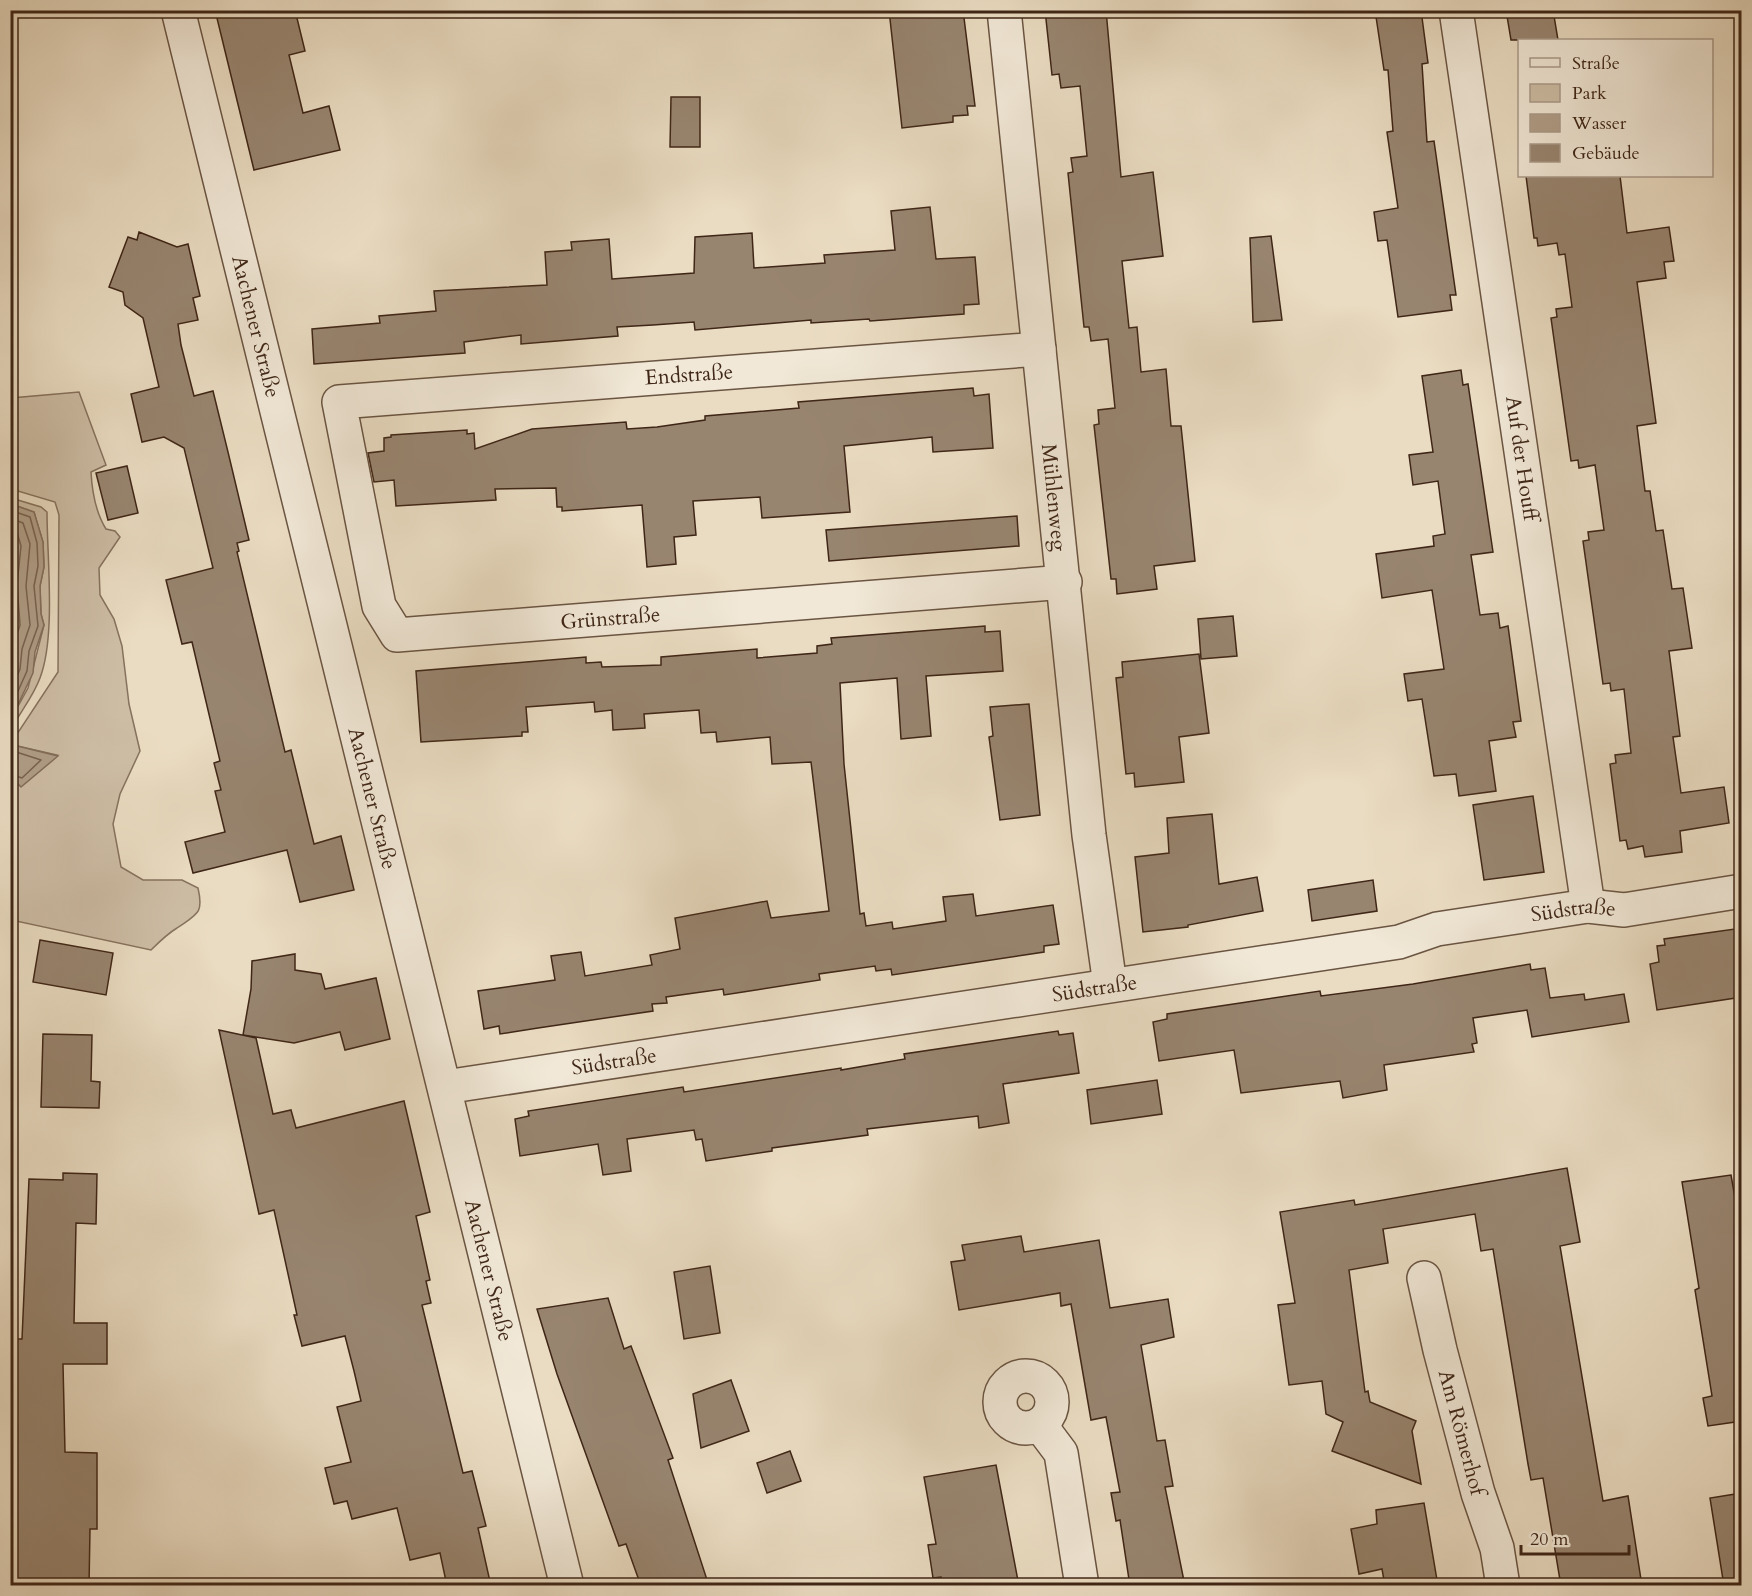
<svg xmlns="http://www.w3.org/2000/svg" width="1752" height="1596" viewBox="0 0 1752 1596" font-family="Cardo,serif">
<rect width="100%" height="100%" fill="#eadcc2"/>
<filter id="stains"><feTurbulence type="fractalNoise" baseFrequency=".00333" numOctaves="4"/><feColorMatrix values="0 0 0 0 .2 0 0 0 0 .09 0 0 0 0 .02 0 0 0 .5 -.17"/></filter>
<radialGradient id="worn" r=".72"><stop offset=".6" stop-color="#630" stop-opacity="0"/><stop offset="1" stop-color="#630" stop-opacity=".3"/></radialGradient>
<!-- green -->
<g fill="#cdbda5" stroke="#86725e" stroke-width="1.5">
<path d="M79 392 106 465 91 472C92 491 96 513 106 529L115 531 120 537 99 568 100 595 114 619 122 646 129 704 140 751 120 794 113 824 121 867 143 880H182L198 888C204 914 197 914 177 928 167 934 159 942 151 950L11 920 10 777 14 781 57 755 13 745 17 734 58 672 59 515 55 502 11 489V398Z"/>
<path d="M11 498 41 507 47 512C47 558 56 636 40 678 33 697 20 712 11 730V719L28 688 44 625 41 614 40 586 44 567 43 542 34 512 11 504Z"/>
</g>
<!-- water -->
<g fill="#b09e88" stroke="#836e5b" stroke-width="1.5">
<polygon points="11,504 34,512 43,542 44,567 40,586 41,614 44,625 35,652 33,673 11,719"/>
<polygon points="11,744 13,745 58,756 21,787 11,777"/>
</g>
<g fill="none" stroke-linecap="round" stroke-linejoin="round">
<!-- shore -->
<g stroke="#786250" stroke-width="1.5">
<polyline points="10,510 30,517 37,543 38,566 34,586 38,626 29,651 27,671 10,709"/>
<polyline points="10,518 23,523 30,544 26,586 30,625 22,649 20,669 10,693"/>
<polyline points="10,527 16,529 21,546 17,585 20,625 13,647 10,669"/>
<polyline points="10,750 41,760 22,778 10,774"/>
</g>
</g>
<!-- building -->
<g fill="#988570" stroke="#3f2617" stroke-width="1.5">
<polygon points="215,10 295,10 305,51 289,55 303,113 329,106 340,150 254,170"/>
<polygon points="889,10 963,10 975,106 967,106 968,115 953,116 953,122 902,128"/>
<polygon points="1045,10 1106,10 1121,177 1153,172 1163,256 1122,261 1129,328 1137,327 1141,372 1166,369 1171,426 1181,426 1195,561 1154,566 1157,589 1117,594 1116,579 1111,579 1094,425 1099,424 1098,410 1115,408 1108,339 1091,341 1089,327 1084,327 1068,173 1073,172 1071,158 1087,156 1080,86 1061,88 1059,74 1052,75"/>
<polygon points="1375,10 1421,10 1428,63 1422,64 1427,142 1434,141 1456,295 1450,295 1452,310 1398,317 1387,240 1378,241 1374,212 1398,208 1387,132 1393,131 1388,70 1384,70"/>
<polygon points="1506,10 1553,10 1558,40 1511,40"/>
<polygon points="671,97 700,97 700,147 670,147"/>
<polygon points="1526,176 1620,176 1627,233 1669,227 1674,261 1664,262 1666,278 1637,282 1656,423 1637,426 1645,491 1650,491 1656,531 1663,530 1672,589 1683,588 1692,648 1669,651 1680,736 1673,737 1681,793 1724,787 1729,823 1680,831 1682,852 1645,857 1643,846 1628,849 1626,840 1620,841 1610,764 1616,763 1615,755 1631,753 1624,689 1611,691 1610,683 1603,684 1583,541 1589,540 1588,532 1604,530 1595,465 1579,468 1578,460 1571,461 1551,318 1557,317 1556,309 1572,307 1565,254 1559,255 1557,243 1538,246 1537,238 1534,238"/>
<polygon points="930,207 936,259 975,257 979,304 964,305 964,314 870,321 869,319 811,323 811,320 695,330 694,322 653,325 617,327 618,336 521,344 521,335 464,342 465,353 314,364 312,329 380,323 379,316 436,311 434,291 547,285 545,252 572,250 571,242 609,239 612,279 694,273 695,237 752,233 754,268 825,263 824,255 895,250 891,211"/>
<polygon points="139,232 177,247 188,244 200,296 193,298 198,320 178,324 181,345 194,396 213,391 228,452 249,540 237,543 239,551 237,552 285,752 291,750 314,844 341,836 354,890 300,902 287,850 193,873 185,842 225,832 215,791 221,790 214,763 220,761 192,642 182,644 166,580 213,568 184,448 164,437 142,442 131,394 159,387 143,318 125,305 123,292 109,287 128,237 137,240"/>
<polygon points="1271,236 1282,320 1253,322 1250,238"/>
<polygon points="1461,370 1463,385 1468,384 1493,552 1471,555 1480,615 1498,613 1500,628 1508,626 1521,721 1513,722 1516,737 1489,741 1496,791 1459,796 1456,774 1434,776 1422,699 1408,701 1404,674 1444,669 1432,590 1382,598 1376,554 1434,546 1433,536 1445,534 1438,481 1413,485 1409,455 1433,452 1422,376"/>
<polygon points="973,388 974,396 989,394 993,448 933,452 932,437 844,446 850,512 762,518 760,497 693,501 696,535 674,537 676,564 647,567 642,505 562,511 562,507 557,507 556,488 495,489 496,500 396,506 394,480 374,482 368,453 384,451 384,438 391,437 391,435 467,430 467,434 474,433 475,449 532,429 626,422 627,429 657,427 705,420 705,416 799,408 798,402"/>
<polygon points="127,466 138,513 108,520 96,473"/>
<polygon points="1017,516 1019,546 829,561 826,530"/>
<polygon points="1233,616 1237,656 1201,659 1198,619"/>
<polygon points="985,626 985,632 1000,631 1003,671 926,676 931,736 901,739 897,678 840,683 844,764 860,914 864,913 866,926 892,922 893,929 946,921 943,897 973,894 976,916 1053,905 1059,944 1044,946 1044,952 892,975 891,969 876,971 875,966 819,974 820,980 743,992 724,995 723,989 666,997 667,1003 652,1004 653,1011 538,1028 500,1034 499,1026 484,1029 478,991 555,980 551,956 581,952 585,976 652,965 650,955 680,949 675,918 767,901 771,918 829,911 811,762 772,764 770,737 717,742 716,732 701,733 699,710 644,714 645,728 613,730 612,710 595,712 594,702 526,707 528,732 522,732 522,736 421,742 416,671 586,657 586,663 601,662 602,667 661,665 661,657 757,649 757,658 817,653 817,646 832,644 831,638"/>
<polygon points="1199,654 1209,733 1179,737 1184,782 1135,787 1134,773 1126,774 1116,678 1123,677 1122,662"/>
<polygon points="1029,704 1040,815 1000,820 989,737 993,736 990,707"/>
<polygon points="1533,796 1544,872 1484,880 1473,805"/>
<polygon points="1212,814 1219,884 1257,877 1263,911 1188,925 1188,927 1143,932 1135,857 1169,853 1167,818"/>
<polygon points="1373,880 1377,911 1312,921 1308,890"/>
<polygon points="1742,928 1742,997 1657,1010 1650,964 1659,962 1657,946 1665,945 1664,939"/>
<polygon points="40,940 113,953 106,995 33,982"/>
<polygon points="295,954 295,970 321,974 325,989 376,978 390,1039 345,1050 340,1032 294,1043 243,1035 251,989 252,961"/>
<polygon points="1530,964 1531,970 1545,968 1550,998 1584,994 1585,1000 1624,994 1629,1022 1532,1037 1527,1010 1473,1018 1477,1043 1472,1044 1474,1052 1384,1065 1387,1090 1343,1098 1340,1081 1241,1093 1234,1050 1159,1061 1153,1022 1167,1019 1167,1014 1320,991 1321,996 1413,984"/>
<polygon points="219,1030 256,1038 273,1114 291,1110 296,1128 404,1101 430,1212 416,1216 430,1280 426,1281 431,1303 422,1305 463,1473 472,1471 486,1526 478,1528 491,1586 447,1586 440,1553 410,1560 397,1508 352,1519 347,1501 334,1504 325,1468 351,1462 337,1407 361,1401 354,1371 345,1336 302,1346 294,1315 297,1315 274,1210 259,1214"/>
<polygon points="1058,1031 1059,1035 1073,1033 1079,1073 1003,1084 1009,1123 979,1128 978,1116 867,1129 868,1135 772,1148 772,1151 706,1161 702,1139 696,1140 694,1130 627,1139 631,1171 603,1175 598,1144 520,1156 515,1119 529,1116 528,1111 683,1087 684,1092 841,1068 841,1070 905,1059 904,1054"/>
<polygon points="43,1034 92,1035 91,1081 100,1082 99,1108 41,1107"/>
<polygon points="1157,1080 1162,1114 1091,1124 1087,1090"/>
<polygon points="1567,1168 1580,1242 1560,1246 1603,1501 1628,1496 1642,1586 1561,1586 1543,1478 1531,1480 1528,1464 1493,1249 1481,1251 1475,1214 1383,1229 1388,1263 1349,1270 1365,1392 1368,1391 1370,1402 1416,1421 1412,1431 1421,1484 1332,1451 1343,1422 1326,1414 1322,1381 1289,1385 1278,1305 1295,1303 1280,1212 1354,1200 1355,1205"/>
<polygon points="63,1173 97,1174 96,1224 76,1223 74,1323 107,1323 107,1364 63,1364 65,1452 97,1453 97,1529 90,1529 89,1586 12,1586 11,1490 15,1490 15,1339 22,1339 29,1179 63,1180"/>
<polygon points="1731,1175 1742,1238 1742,1421 1708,1426 1703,1398 1712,1396 1695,1290 1699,1288 1682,1182"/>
<polygon points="1021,1236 1024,1252 1099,1240 1110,1308 1168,1299 1174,1337 1141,1345 1157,1441 1165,1440 1173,1486 1165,1487 1185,1586 1130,1586 1120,1520 1116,1521 1111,1493 1120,1492 1106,1417 1091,1420 1071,1304 1061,1306 1060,1293 959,1310 951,1262 965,1260 962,1245"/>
<polygon points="710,1266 720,1333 684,1339 674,1272"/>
<polygon points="608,1298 624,1349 631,1346 673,1458 668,1460 709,1586 641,1586 626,1544 619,1546 557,1374 537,1309"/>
<polygon points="731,1380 749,1431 701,1448 693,1394"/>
<polygon points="790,1451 801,1481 767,1493 757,1463"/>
<polygon points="996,1465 1019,1586 942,1586 941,1577 933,1578 928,1545 936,1544 924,1477"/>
<polygon points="1742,1493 1742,1586 1724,1586 1710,1498"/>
<polygon points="1424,1503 1438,1586 1385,1586 1382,1569 1359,1574 1351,1529 1377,1524 1376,1510"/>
</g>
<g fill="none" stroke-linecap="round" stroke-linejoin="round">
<defs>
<g id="street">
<path id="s1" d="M178 10 567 1586"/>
<path id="s2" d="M1004 10 1089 835 1110 985"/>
<path id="s3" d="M1456 10 1588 906"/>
<path id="s4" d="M1039 349 339 402 379 606 397 635 1065 582"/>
<path id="s5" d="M445 1087 1399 942 1437 929 1588 906 1624 910 1742 891"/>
<path id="s6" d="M1424 1278 1440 1350 1478 1493 1497 1548 1503 1586"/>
<circle cx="1026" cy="1402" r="26"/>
<polyline points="1040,1425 1061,1453 1082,1586"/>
</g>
</defs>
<!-- street casing -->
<use href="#street" stroke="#6a5442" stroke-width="36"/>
<!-- street -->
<use href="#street" stroke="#f1e8d7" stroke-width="33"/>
</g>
<g text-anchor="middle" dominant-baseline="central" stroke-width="6" stroke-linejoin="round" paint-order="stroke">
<!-- street labels -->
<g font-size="21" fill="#3f2617" stroke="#f1e8d7">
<text stroke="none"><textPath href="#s1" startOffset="326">Aachener Straße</textPath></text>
<text transform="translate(689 375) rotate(-4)">Endstraße</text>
<text stroke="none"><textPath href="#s3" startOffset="453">Auf der Houff</textPath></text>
<text stroke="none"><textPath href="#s2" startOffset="490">Mühlenweg</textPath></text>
<text stroke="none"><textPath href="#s4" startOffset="1158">Grünstraße</textPath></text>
<text stroke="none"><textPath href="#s1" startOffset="812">Aachener Straße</textPath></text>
<text stroke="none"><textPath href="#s5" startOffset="1143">Südstraße</textPath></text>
<text stroke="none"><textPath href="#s5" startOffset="657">Südstraße</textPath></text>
<text stroke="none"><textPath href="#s5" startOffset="171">Südstraße</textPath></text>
<text stroke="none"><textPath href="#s1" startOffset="1298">Aachener Straße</textPath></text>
<text stroke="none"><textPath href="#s6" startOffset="159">Am Römerhof</textPath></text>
</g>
</g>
<!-- margin -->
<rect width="1752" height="1596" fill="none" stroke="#eadcc2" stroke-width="36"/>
<rect x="12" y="12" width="1728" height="1572" fill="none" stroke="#3f2617" stroke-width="3"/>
<rect x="18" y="18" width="1716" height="1560" fill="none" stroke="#3f2617" stroke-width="1.5"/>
<!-- legend -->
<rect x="1518" y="39" width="195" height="138" fill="#f1e8d7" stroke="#aa9a8a" stroke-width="1.5"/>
<rect x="1530" y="58" width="30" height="9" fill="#f1e8d7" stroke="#aa9a8a" stroke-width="1.5"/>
<text x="1572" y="69" font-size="18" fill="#3f2617">Straße</text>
<rect x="1530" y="84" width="30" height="18" fill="#cdbda5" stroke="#aa9a8a" stroke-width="1.5"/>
<text x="1572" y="99" font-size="18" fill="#3f2617">Park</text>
<rect x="1530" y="114" width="30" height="18" fill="#b09e88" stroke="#aa9a8a" stroke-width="1.5"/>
<text x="1572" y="129" font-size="18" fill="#3f2617">Wasser</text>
<rect x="1530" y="144" width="30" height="18" fill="#988570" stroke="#aa9a8a" stroke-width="1.5"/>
<text x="1572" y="159" font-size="18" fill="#3f2617">Gebäude</text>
<!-- scale -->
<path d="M1521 1545v9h108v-9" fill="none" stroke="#3f2617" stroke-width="3"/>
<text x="1530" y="1545" font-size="18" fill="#3f2617" stroke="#f1e8d7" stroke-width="4.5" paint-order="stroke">20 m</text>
<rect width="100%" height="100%" filter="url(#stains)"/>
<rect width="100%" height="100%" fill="url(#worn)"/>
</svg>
